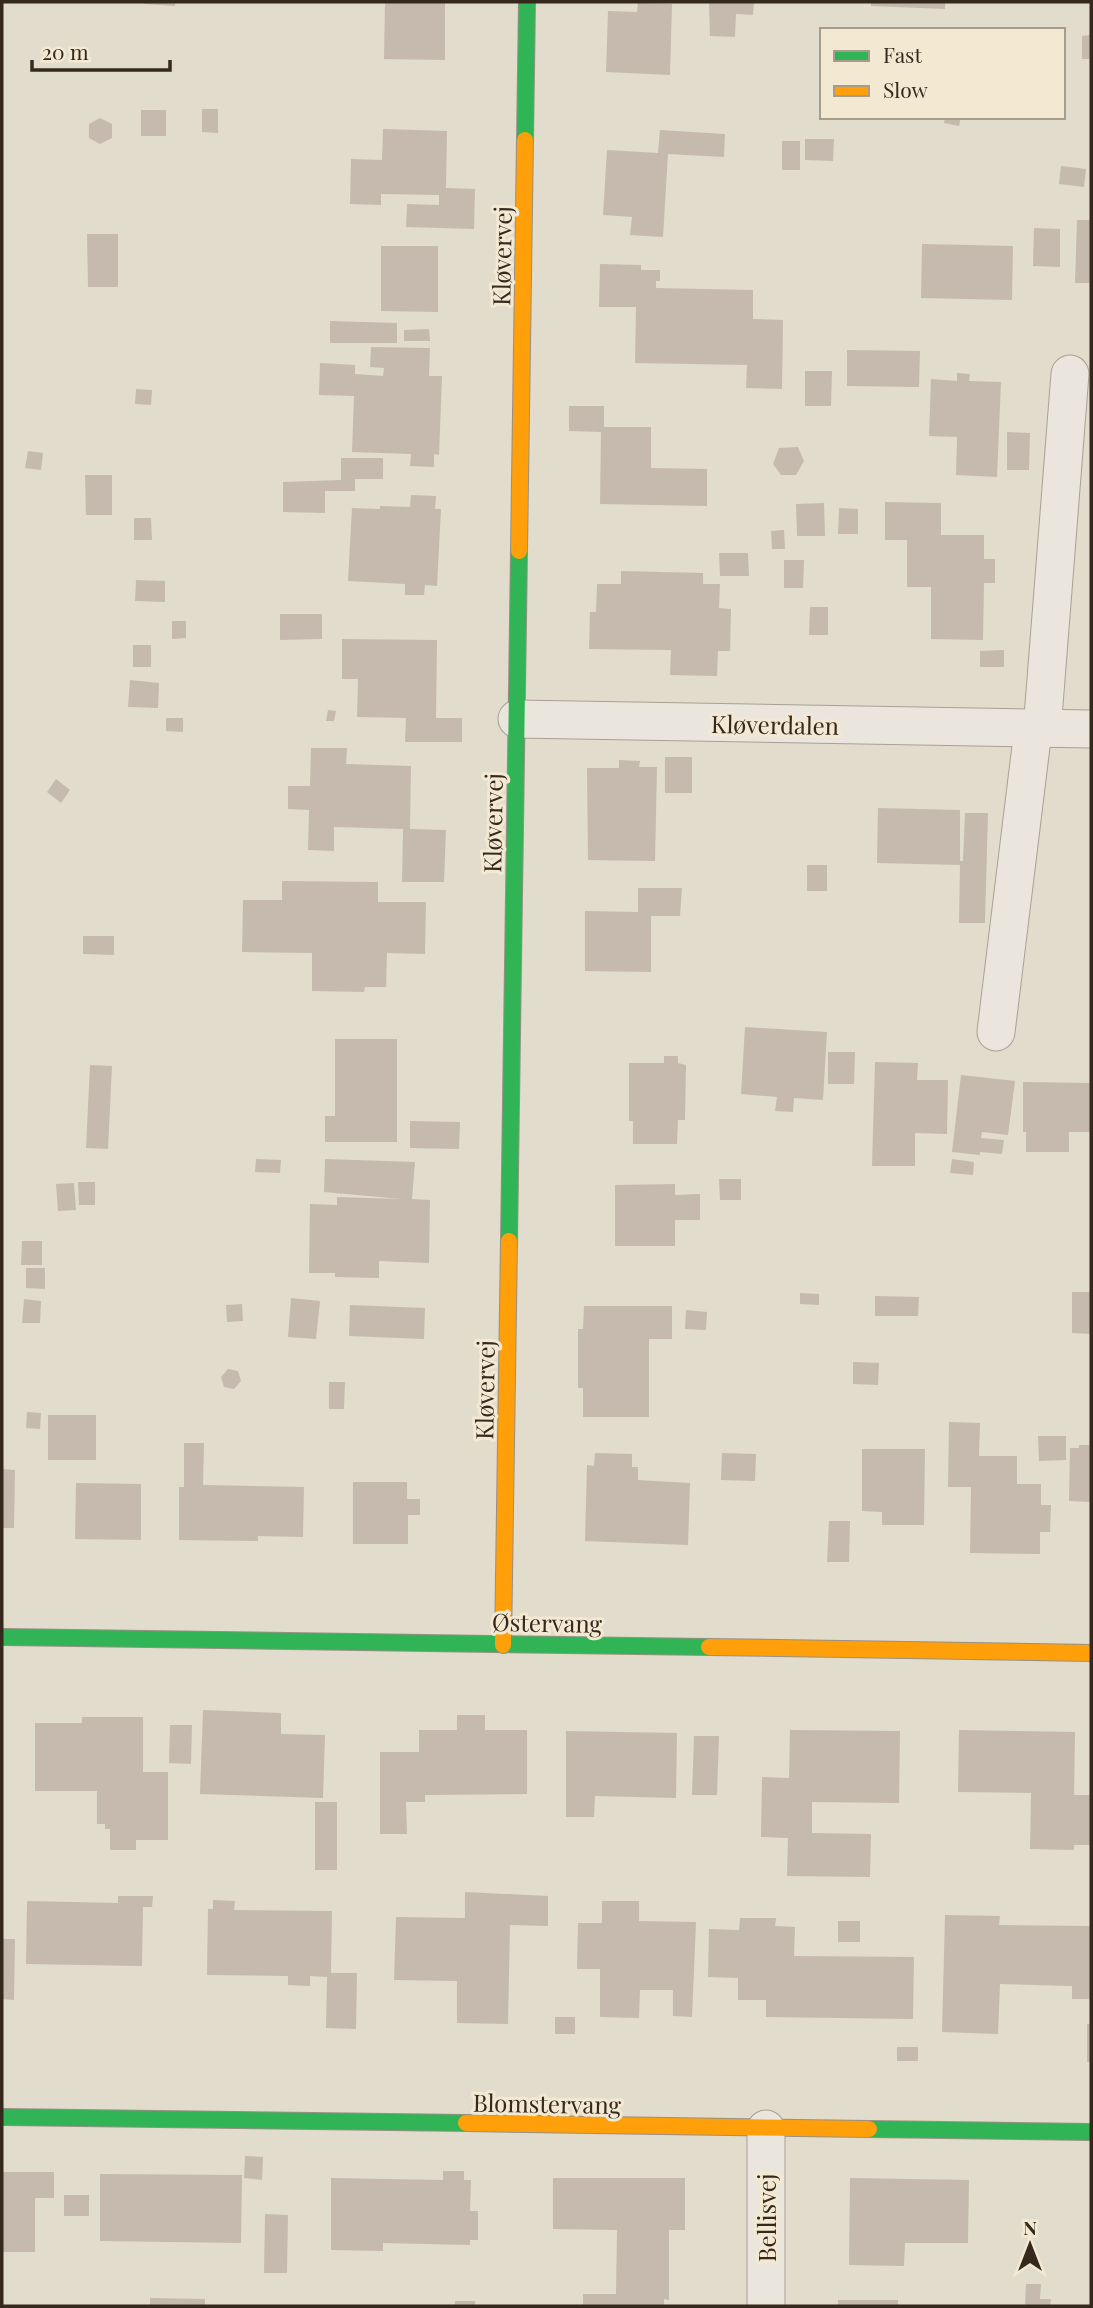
<svg xmlns="http://www.w3.org/2000/svg" width="1093" height="2308" viewBox="0 0 1093 2308" font-family="'Playfair Display',serif">
<rect width="100%" height="100%" fill="#e2dccc"/>
<!-- building -->
<g fill="#c5baad">
<polygon points="144,2 175,2 175,6 144,4"/>
<polygon points="385,2 445,2 445,60 384,59"/>
<polygon points="709,2 754,2 753,15 736,14 735,37 710,36"/>
<polygon points="871,2 945,2 945,9 871,6"/>
<polygon points="638,3 672,4 670,75 606,72 608,11 637,12"/>
<polygon points="1091,35 1091,59 1082,59 1082,36"/>
<polygon points="202,109 218,109 218,133 202,132"/>
<rect x="141" y="110" width="25" height="26"/>
<polygon points="945,117 961,117 959,126 944,123"/>
<polygon points="100,118 112,124 112,138 100,144 89,138 89,124"/>
<polygon points="383,129 447,131 446,188 475,189 474,229 406,227 407,204 439,205 439,195 381,194 381,205 350,204 351,159 382,160"/>
<polygon points="660,130 725,134 724,157 668,154 663,237 630,235 632,217 603,215 607,150 658,153"/>
<polygon points="805,139 834,139 833,161 805,160"/>
<rect x="782" y="141" width="18" height="29"/>
<polygon points="1061,166 1086,169 1084,187 1059,184"/>
<polygon points="1077,220 1091,220 1091,283 1075,283"/>
<polygon points="1034,228 1060,229 1060,267 1033,266"/>
<polygon points="87,234 118,234 118,287 88,287"/>
<polygon points="922,244 1013,246 1012,300 921,298"/>
<polygon points="381,246 438,246 438,312 381,311"/>
<polygon points="600,264 641,265 641,270 660,270 660,281 656,281 656,288 753,290 753,319 783,320 782,389 746,388 747,365 635,363 636,307 599,307"/>
<polygon points="330,321 397,323 397,343 330,343"/>
<polygon points="429,329 430,341 404,341 404,330"/>
<polygon points="371,347 430,348 429,376 442,376 439,455 434,454 434,467 410,466 411,454 352,452 354,396 319,395 320,363 355,365 355,374 383,376 384,368 370,367"/>
<polygon points="847,350 920,351 919,387 847,386"/>
<polygon points="805,371 832,371 831,406 805,406"/>
<polygon points="957,373 970,374 969,381 1001,382 997,477 956,475 957,437 929,436 931,379 957,381"/>
<polygon points="136,389 152,390 151,405 135,404"/>
<polygon points="569,406 604,406 604,427 651,427 651,468 707,469 707,506 600,504 601,432 569,431"/>
<polygon points="1007,432 1030,433 1029,470 1007,470"/>
<polygon points="798,447 804,461 796,475 781,475 773,464 779,448"/>
<polygon points="28,451 43,453 41,470 25,468"/>
<polygon points="341,458 383,458 383,479 355,479 355,491 325,491 325,513 283,512 283,482 341,480"/>
<polygon points="85,475 112,475 112,515 86,515"/>
<polygon points="411,495 436,496 435,509 441,509 437,586 425,585 424,595 405,595 405,584 348,581 352,508 380,509 380,506 410,507"/>
<polygon points="885,502 941,503 941,535 984,535 984,559 995,559 995,583 984,583 983,640 931,639 931,587 907,587 907,540 885,540"/>
<polygon points="824,503 825,536 797,536 796,504"/>
<polygon points="839,508 858,509 858,534 838,534"/>
<polygon points="134,518 151,518 152,540 134,540"/>
<polygon points="784,530 785,549 772,549 771,531"/>
<polygon points="719,553 748,553 749,576 720,576"/>
<polygon points="784,560 804,560 803,588 784,588"/>
<polygon points="621,571 703,573 703,584 720,584 719,608 731,609 730,651 718,651 717,676 670,675 671,650 589,649 590,612 596,612 597,584 621,584"/>
<polygon points="136,580 165,581 165,602 135,601"/>
<polygon points="810,607 828,607 828,635 809,635"/>
<polygon points="280,614 322,614 322,639 280,640"/>
<polygon points="172,621 186,621 186,638 172,639"/>
<polygon points="342,639 437,640 436,718 462,718 462,742 405,742 406,718 357,717 358,679 342,679"/>
<rect x="133" y="645" width="18" height="22"/>
<polygon points="1004,650 1004,667 980,667 980,651"/>
<polygon points="130,680 159,683 158,708 128,707"/>
<polygon points="328,710 336,711 334,721 326,721"/>
<polygon points="166,718 183,718 183,732 166,731"/>
<polygon points="311,748 347,748 346,764 411,766 410,829 446,830 444,882 402,882 403,829 334,827 334,851 308,850 309,810 288,809 288,786 310,786"/>
<rect x="665" y="757" width="27" height="36"/>
<polygon points="619,760 640,761 639,767 657,767 655,861 588,860 587,768 619,768"/>
<polygon points="56,779 70,790 61,803 47,792"/>
<polygon points="878,808 960,810 960,861 963,861 965,813 988,813 985,923 959,923 960,865 877,863"/>
<rect x="807" y="865" width="20" height="26"/>
<polygon points="282,881 378,882 378,902 426,902 425,954 387,953 386,987 365,987 364,992 312,991 312,953 242,952 243,900 282,900"/>
<polygon points="638,888 682,888 680,916 651,916 651,972 585,971 585,911 638,912"/>
<polygon points="83,936 114,936 114,955 83,954"/>
<polygon points="745,1027 827,1032 823,1100 794,1098 793,1112 775,1111 777,1097 741,1094"/>
<polygon points="335,1039 397,1039 397,1142 325,1142 325,1116 335,1116"/>
<polygon points="828,1052 855,1052 854,1084 828,1084"/>
<polygon points="664,1056 678,1056 678,1063 686,1065 685,1120 678,1120 677,1144 633,1144 633,1121 629,1121 629,1063 664,1063"/>
<polygon points="875,1062 918,1063 917,1080 948,1080 947,1134 915,1133 915,1166 872,1166"/>
<polygon points="90,1065 112,1066 108,1149 86,1148"/>
<polygon points="961,1075 1015,1081 1008,1135 982,1132 981,1138 1004,1140 1002,1154 980,1152 980,1155 952,1152"/>
<polygon points="1023,1082 1091,1083 1091,1132 1069,1132 1069,1152 1026,1152 1026,1132 1023,1132"/>
<polygon points="410,1121 460,1122 459,1149 410,1148"/>
<polygon points="256,1159 281,1160 280,1173 255,1172"/>
<polygon points="325,1159 415,1162 412,1199 430,1200 429,1263 379,1261 379,1278 335,1277 335,1273 309,1273 310,1204 337,1205 337,1197 401,1199 324,1192"/>
<polygon points="952,1159 974,1162 973,1175 950,1173"/>
<polygon points="719,1179 741,1179 741,1200 720,1200"/>
<polygon points="78,1182 95,1182 95,1205 79,1205"/>
<polygon points="74,1183 76,1210 58,1211 56,1184"/>
<polygon points="675,1184 675,1195 700,1194 700,1220 675,1220 675,1246 615,1246 615,1185"/>
<polygon points="22,1241 42,1241 42,1265 21,1265"/>
<polygon points="26,1268 45,1268 45,1289 26,1288"/>
<polygon points="1072,1292 1091,1292 1091,1334 1072,1333"/>
<polygon points="800,1293 819,1294 819,1305 800,1304"/>
<polygon points="875,1296 919,1297 918,1316 875,1316"/>
<polygon points="291,1298 320,1301 316,1339 288,1337"/>
<polygon points="24,1299 41,1301 40,1323 22,1323"/>
<polygon points="242,1304 243,1321 227,1322 226,1305"/>
<polygon points="350,1305 425,1308 424,1339 349,1336"/>
<polygon points="584,1306 672,1306 672,1339 649,1339 649,1417 583,1417 583,1388 578,1388 578,1329 583,1329"/>
<polygon points="686,1310 707,1312 706,1330 685,1329"/>
<polygon points="853,1362 879,1363 878,1385 853,1384"/>
<polygon points="228,1369 238,1371 241,1381 234,1389 224,1387 221,1377"/>
<polygon points="329,1382 345,1382 344,1409 329,1409"/>
<polygon points="27,1412 41,1413 40,1429 26,1428"/>
<rect x="48" y="1415" width="48" height="45"/>
<polygon points="949,1422 980,1423 979,1456 1017,1456 1017,1484 1041,1484 1041,1505 1051,1505 1050,1532 1040,1532 1040,1554 970,1553 971,1487 948,1487"/>
<polygon points="1038,1436 1066,1436 1066,1460 1039,1461"/>
<polygon points="184,1443 204,1443 203,1485 304,1487 303,1537 258,1536 258,1541 179,1540 179,1487 184,1487"/>
<polygon points="1079,1445 1091,1445 1091,1502 1069,1501 1070,1448 1079,1448"/>
<polygon points="862,1449 925,1449 924,1525 882,1525 882,1512 862,1511"/>
<polygon points="595,1453 632,1454 632,1467 638,1467 638,1480 690,1483 688,1545 585,1541 587,1465 594,1466"/>
<polygon points="722,1453 756,1454 755,1481 721,1480"/>
<polygon points="2,1469 15,1470 14,1528 2,1528"/>
<polygon points="353,1482 407,1482 407,1499 420,1499 420,1515 408,1515 408,1544 353,1544"/>
<polygon points="76,1483 141,1484 141,1540 75,1539"/>
<polygon points="829,1521 850,1521 849,1562 827,1562"/>
<polygon points="203,1710 281,1713 281,1734 325,1735 323,1798 200,1794"/>
<polygon points="457,1715 485,1715 485,1730 527,1730 527,1794 425,1795 425,1802 406,1802 407,1834 380,1834 380,1752 419,1752 419,1730 457,1730"/>
<polygon points="82,1717 143,1717 143,1772 168,1772 168,1840 136,1840 136,1850 110,1850 110,1829 105,1829 105,1824 97,1824 97,1791 35,1791 35,1723 82,1723"/>
<polygon points="170,1725 192,1725 191,1764 169,1763"/>
<polygon points="790,1730 900,1731 899,1803 812,1802 812,1833 871,1834 870,1877 787,1876 788,1838 761,1837 762,1777 789,1778"/>
<polygon points="959,1730 1075,1732 1074,1795 1091,1795 1091,1845 1074,1845 1074,1850 1030,1849 1031,1793 958,1792"/>
<polygon points="566,1731 677,1733 676,1798 595,1796 594,1817 566,1817"/>
<polygon points="694,1736 719,1736 717,1795 692,1795"/>
<rect x="315" y="1802" width="22" height="68"/>
<polygon points="465,1892 548,1896 548,1926 510,1925 508,2024 457,2023 457,1981 394,1980 396,1917 465,1918"/>
<polygon points="118,1896 153,1896 152,1907 143,1907 142,1966 26,1964 27,1901 118,1903"/>
<polygon points="213,1900 235,1901 234,1910 332,1911 331,1973 357,1973 356,2029 326,2028 327,1977 310,1976 310,1986 288,1985 288,1976 207,1975 208,1909 213,1909"/>
<polygon points="602,1901 639,1901 639,1921 696,1922 692,2017 673,2016 673,1990 640,1990 639,2018 600,2017 600,1969 577,1969 578,1923 602,1923"/>
<polygon points="945,1915 1000,1916 999,1925 1091,1926 1091,1999 1072,1999 1072,1986 1000,1984 998,2034 942,2032"/>
<polygon points="740,1918 776,1918 775,1926 795,1927 794,1956 914,1957 913,2019 766,2017 766,2000 738,2000 738,1978 708,1977 709,1929 739,1930"/>
<rect x="838" y="1921" width="22" height="21"/>
<polygon points="2,1939 15,1939 14,2000 2,1999"/>
<rect x="555" y="2017" width="20" height="17"/>
<rect x="1087" y="2024" width="4" height="38"/>
<rect x="897" y="2047" width="21" height="14"/>
<polygon points="245,2156 263,2157 262,2180 244,2178"/>
<polygon points="443,2171 464,2171 464,2180 471,2180 470,2211 478,2211 478,2240 470,2240 470,2245 383,2243 383,2251 331,2250 331,2178 443,2180"/>
<polygon points="2,2172 54,2172 54,2198 35,2198 35,2252 2,2252"/>
<polygon points="100,2174 242,2175 241,2243 100,2241"/>
<polygon points="553,2178 685,2178 685,2230 669,2230 669,2300 664,2299 664,2306 583,2306 583,2294 616,2294 617,2230 553,2229"/>
<polygon points="850,2178 969,2180 968,2243 905,2243 904,2266 849,2265"/>
<rect x="64" y="2195" width="25" height="21"/>
<polygon points="265,2214 288,2215 287,2273 264,2273"/>
<polygon points="1026,2284 1041,2284 1040,2299 1051,2299 1050,2306 1025,2306"/>
<polygon points="150,2298 205,2299 205,2306 150,2306"/>
<rect x="838" y="2300" width="60" height="6"/>
<rect x="455" y="2301" width="20" height="5"/>
</g>
<g fill="none" stroke-linecap="round" stroke-linejoin="round">
<defs>
<g id="street">
<polyline points="517,719 1091,729"/>
<polyline points="1042,730 1070,374"/>
<polyline points="996,1032 1033,730"/>
<polyline points="766,2306 766,2129"/>
</g>
<g id="fast">
<polyline points="525,140 527,2"/>
<polyline points="509,1241 519,551"/>
<polyline points="2,1637 709,1647"/>
<polyline points="2,2117 466,2123"/>
<polyline points="869,2129 1091,2132"/>
</g>
<g id="slow">
<polyline points="519,551 525,140"/>
<polyline points="503,1645 509,1241"/>
<polyline points="709,1647 1091,1653"/>
<polyline points="466,2123 869,2129"/>
</g>
</defs>
<!-- street casing -->
<use href="#street" stroke="#a7a195" stroke-width="39"/>
<!-- fast casing -->
<use href="#fast" stroke="#979085" stroke-width="18"/>
<!-- slow casing -->
<use href="#slow" stroke="#979085" stroke-width="18"/>
<!-- street -->
<use href="#street" stroke="#eae6dd" stroke-width="37"/>
<!-- fast -->
<use href="#fast" stroke="#30b455" stroke-width="16"/>
<!-- slow -->
<use href="#slow" stroke="#ff9f0a" stroke-width="16"/>
</g>
<g text-anchor="middle" dominant-baseline="central" stroke-width="6" stroke-linejoin="round" paint-order="stroke">
<!-- street labels -->
<g font-size="24" fill="#35291e" stroke="#f3e9d2">
<text transform="translate(501 256) rotate(-89)">Kløvervej</text>
<text transform="translate(775 724) rotate(1)">Kløverdalen</text>
<text transform="translate(492 823) rotate(-89)">Kløvervej</text>
<text transform="translate(484 1390) rotate(-89)">Kløvervej</text>
<text transform="translate(547 1622) rotate(1)">Østervang</text>
<text transform="translate(547 2103) rotate(1)">Blomstervang</text>
<text transform="translate(766 2218) rotate(-90)">Bellisvej</text>
</g>
</g>
<!-- border -->
<rect width="1093" height="2308" fill="none" stroke="#35291e" stroke-width="7"/>
<!-- legend -->
<rect x="820" y="28" width="245" height="91" fill="#f3e9d2" stroke="#a79c8a" stroke-width="2"/>
<rect x="834" y="51" width="35" height="10" fill="#30b455" stroke="#a79c8a" stroke-width="2"/>
<text x="883" y="63" font-size="21" fill="#35291e">Fast</text>
<rect x="834" y="86" width="35" height="10" fill="#ff9f0a" stroke="#a79c8a" stroke-width="2"/>
<text x="883" y="98" font-size="21" fill="#35291e">Slow</text>
<!-- north arrow -->
<g transform="translate(1030 2245)" stroke="#f3e9d2" stroke-width="5" paint-order="stroke">
<path d="M0-5L12 26L0 18L-12 26Z" fill="#35291e"/>
<text y="-10" font-size="19" font-weight="bold" text-anchor="middle" fill="#35291e">N</text>
</g>
<!-- scale -->
<path d="M32 60v10h138v-10" fill="none" stroke="#35291e" stroke-width="3.5"/>
<text x="42" y="60" font-size="21" fill="#35291e" stroke="#f3e9d2" stroke-width="5" paint-order="stroke">20 m</text>
</svg>
